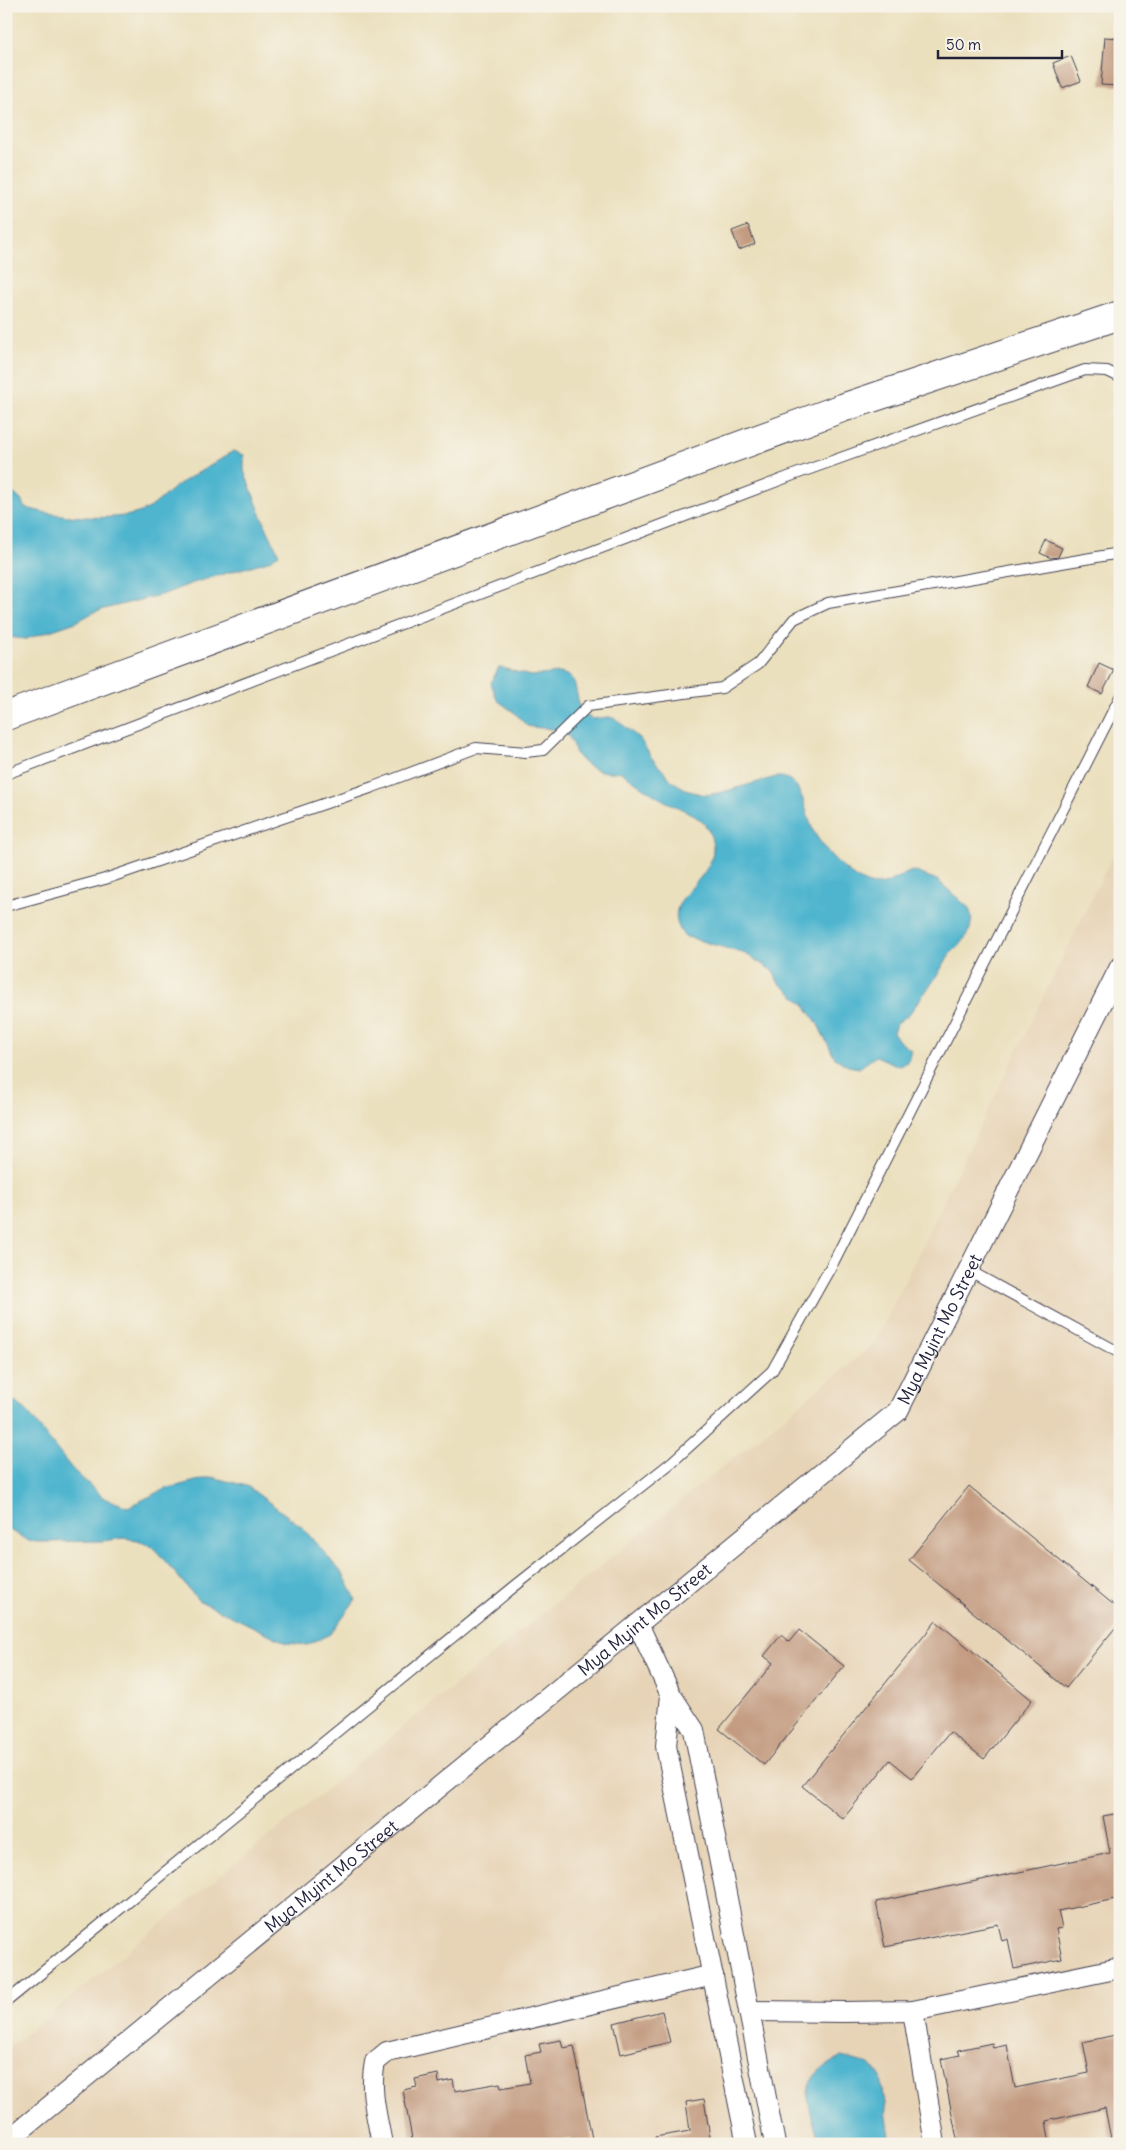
<svg xmlns="http://www.w3.org/2000/svg" width="1126" height="2150" viewBox="0 0 1126 2150" font-family="Delius,sans-serif">
<rect width="100%" height="100%" fill="#f7f3e8"/>
<filter id="ink" filterUnits="userSpaceOnUse"><feTurbulence type="fractalNoise" baseFrequency=".02" numOctaves="2"/><feDisplacementMap in="SourceGraphic" scale="10" xChannelSelector="R" yChannelSelector="G"/><feConvolveMatrix kernelMatrix="1 2 1 2 8 2 1 2 1" color-interpolation-filters="sRGB"/></filter>
<filter id="wash" filterUnits="userSpaceOnUse"><feTurbulence type="fractalNoise" baseFrequency=".0096" numOctaves="4" result="noise"/><feDisplacementMap in="SourceGraphic" scale="20" xChannelSelector="R" yChannelSelector="G"/><feGaussianBlur stdDeviation="1.12" result="paint"/><feColorMatrix in="noise" values="0 0 0 0 0 0 0 0 0 0 0 0 0 0 0 0 0 1.4 0 .05"/><feComposite in="paint" operator="in"/></filter>
<g filter="url(#wash)">
<rect width="100%" height="100%" fill="#ebe0be"/>
<!-- built -->
<polygon fill="#e7d4b7" points="1120,840 1120,2144 6,2144 6,2050 874,1344"/>
<!-- water -->
<g fill="#50b5cf" stroke="#396c85">
<path d="M233 451 244 455V471L266 527 279 554 268 561 193 583 164 594 96 611 76 622 26 639 6 637V493H13L22 501 24 507C52 517 114 522 141 512 156 507 165 493 178 485 196 473 215 464 233 451Z"/>
<path d="M499 667 530 676 560 673 568 675 574 681 581 713 593 719 610 717 617 720 640 739 651 757 672 781 689 791 705 795 719 793 776 777C804 775 804 813 814 832 824 850 854 885 877 885 889 885 901 874 913 871L937 880 969 908 972 918 970 929 962 943 951 952 935 979 909 1014 896 1024 893 1032 899 1041 911 1050 908 1062 899 1066 876 1056 859 1068 848 1066 835 1058 816 1021 804 1004 778 982 773 971 746 954 684 936C656 897 714 885 713 847 712 840 711 835 708 829 698 813 679 809 663 800 648 792 635 780 619 771 604 775 586 768 577 755 573 749 572 738 566 734 554 727 540 729 527 726L515 713 497 700 491 683Z"/>
<polygon points="6,1396 25,1409 73,1470 104,1498 128,1507 165,1489 211,1477 247,1486 301,1526 343,1574 356,1599 330,1634 307,1645 287,1643 198,1600 159,1554 151,1546 138,1540 123,1538 104,1541 38,1542 29,1541 6,1528"/>
<path d="M841 2057 870 2064 881 2077 891 2144H820C809 2100 792 2082 841 2057Z"/>
</g>
<g id="blocks">
<!-- building -->
<g fill="#c39b81">
<polygon points="1105,37 1120,38 1120,86 1101,85"/>
<polygon points="1071,56 1081,81 1062,88 1053,63"/>
<polygon points="748,225 755,244 739,250 732,231"/>
<polygon points="1046,540 1062,548 1058,557 1051,558 1040,553"/>
<polygon points="1099,663 1114,670 1102,694 1088,687"/>
<polygon points="969,1486 1120,1610 1120,1622 1066,1688 909,1560"/>
<polygon points="936,1621 1032,1700 984,1759 950,1732 912,1778 890,1760 843,1819 802,1786"/>
<polygon points="799,1630 844,1666 764,1765 719,1729 773,1663 764,1656 781,1635 789,1642"/>
<polygon points="1120,1813 1120,1898 1058,1911 1062,1928 1056,1929 1062,1959 1014,1969 1008,1939 1002,1941 998,1924 885,1947 876,1902 1110,1853 1103,1816"/>
<polygon points="662,2011 670,2042 621,2054 614,2023"/>
<polygon points="1120,2034 1120,2144 1112,2144 1105,2108 1046,2121 1050,2144 958,2144 941,2059 960,2055 958,2050 992,2043 993,2048 1007,2045 1015,2088 1089,2073 1083,2042"/>
<polygon points="561,2040 563,2048 574,2046 593,2144 572,2144 572,2138 540,2144 413,2144 403,2090 417,2087 415,2079 438,2074 439,2083 453,2080 455,2091 500,2083 501,2088 530,2083 525,2055 541,2052 539,2044"/>
<polygon points="704,2099 711,2144 656,2144 655,2137 690,2131 686,2102"/>
</g>
</g>
</g>
<g filter="url(#ink)">
<use href="#blocks" fill-opacity="0" stroke="#403e4f" stroke-width="1"/>
<g fill="none" stroke-linecap="round" stroke-linejoin="round">
<defs>
<g id="service">
<polyline points="6,774 796,474 1085,370 1107,371 1120,377"/>
<polyline points="6,906 105,879 373,787 476,748 526,752 543,750 588,706 722,688 758,664 794,619 828,603 1120,553"/>
<polyline points="968,1270 1120,1353"/>
<polyline points="6,2002 515,1586 672,1462 772,1371 834,1261 1120,697"/>
</g>
<g id="minor">
<polyline points="638,1624 671,1695 694,1730 775,2144"/>
<polyline points="671,1695 666,1746 747,2144"/>
<polyline points="749,2011 844,2012 913,2011 1120,1968"/>
<polyline points="913,2011 935,2144"/>
<path id="s1" d="M6 2142 898 1411 1120 967"/>
<path d="M382 2144C377 2117 369 2090 375 2062L387 2052 713 1975"/>
</g>
<polyline id="secondary" points="6,716 842,408 1120,315"/>
</defs>
<!-- service casing -->
<use href="#service" stroke="#403e4f" stroke-width="12"/>
<!-- minor casing -->
<use href="#minor" stroke="#403e4f" stroke-width="22"/>
<!-- secondary casing -->
<use href="#secondary" stroke="#403e4f" stroke-width="30"/>
<!-- service -->
<use href="#service" stroke="#fff" stroke-width="10"/>
<!-- minor -->
<use href="#minor" stroke="#fff" stroke-width="20"/>
<!-- secondary -->
<use href="#secondary" stroke="#fff" stroke-width="28"/>
</g>
</g>
<g text-anchor="middle" dominant-baseline="central" stroke-width="4.5" stroke-linejoin="round" paint-order="stroke">
<!-- street labels -->
<g font-size="18" fill="#22223b" stroke="#f7f3e8">
<text stroke="none"><textPath href="#s1" startOffset="1245">Mya Myint Mo Street</textPath></text>
<text stroke="none"><textPath href="#s1" startOffset="825">Mya Myint Mo Street</textPath></text>
<text stroke="none"><textPath href="#s1" startOffset="420">Mya Myint Mo Street</textPath></text>
</g>
</g>
<!-- margin -->
<rect width="1126" height="2150" fill="none" stroke="#f7f3e8" stroke-width="25"/>
<!-- scale -->
<path d="M938 50v8h124v-8" fill="none" stroke="#22223b" stroke-width="2.5"/>
<text x="946" y="50" font-size="15" fill="#22223b" stroke="#f7f3e8" stroke-width="4" paint-order="stroke">50 m</text>
</svg>
